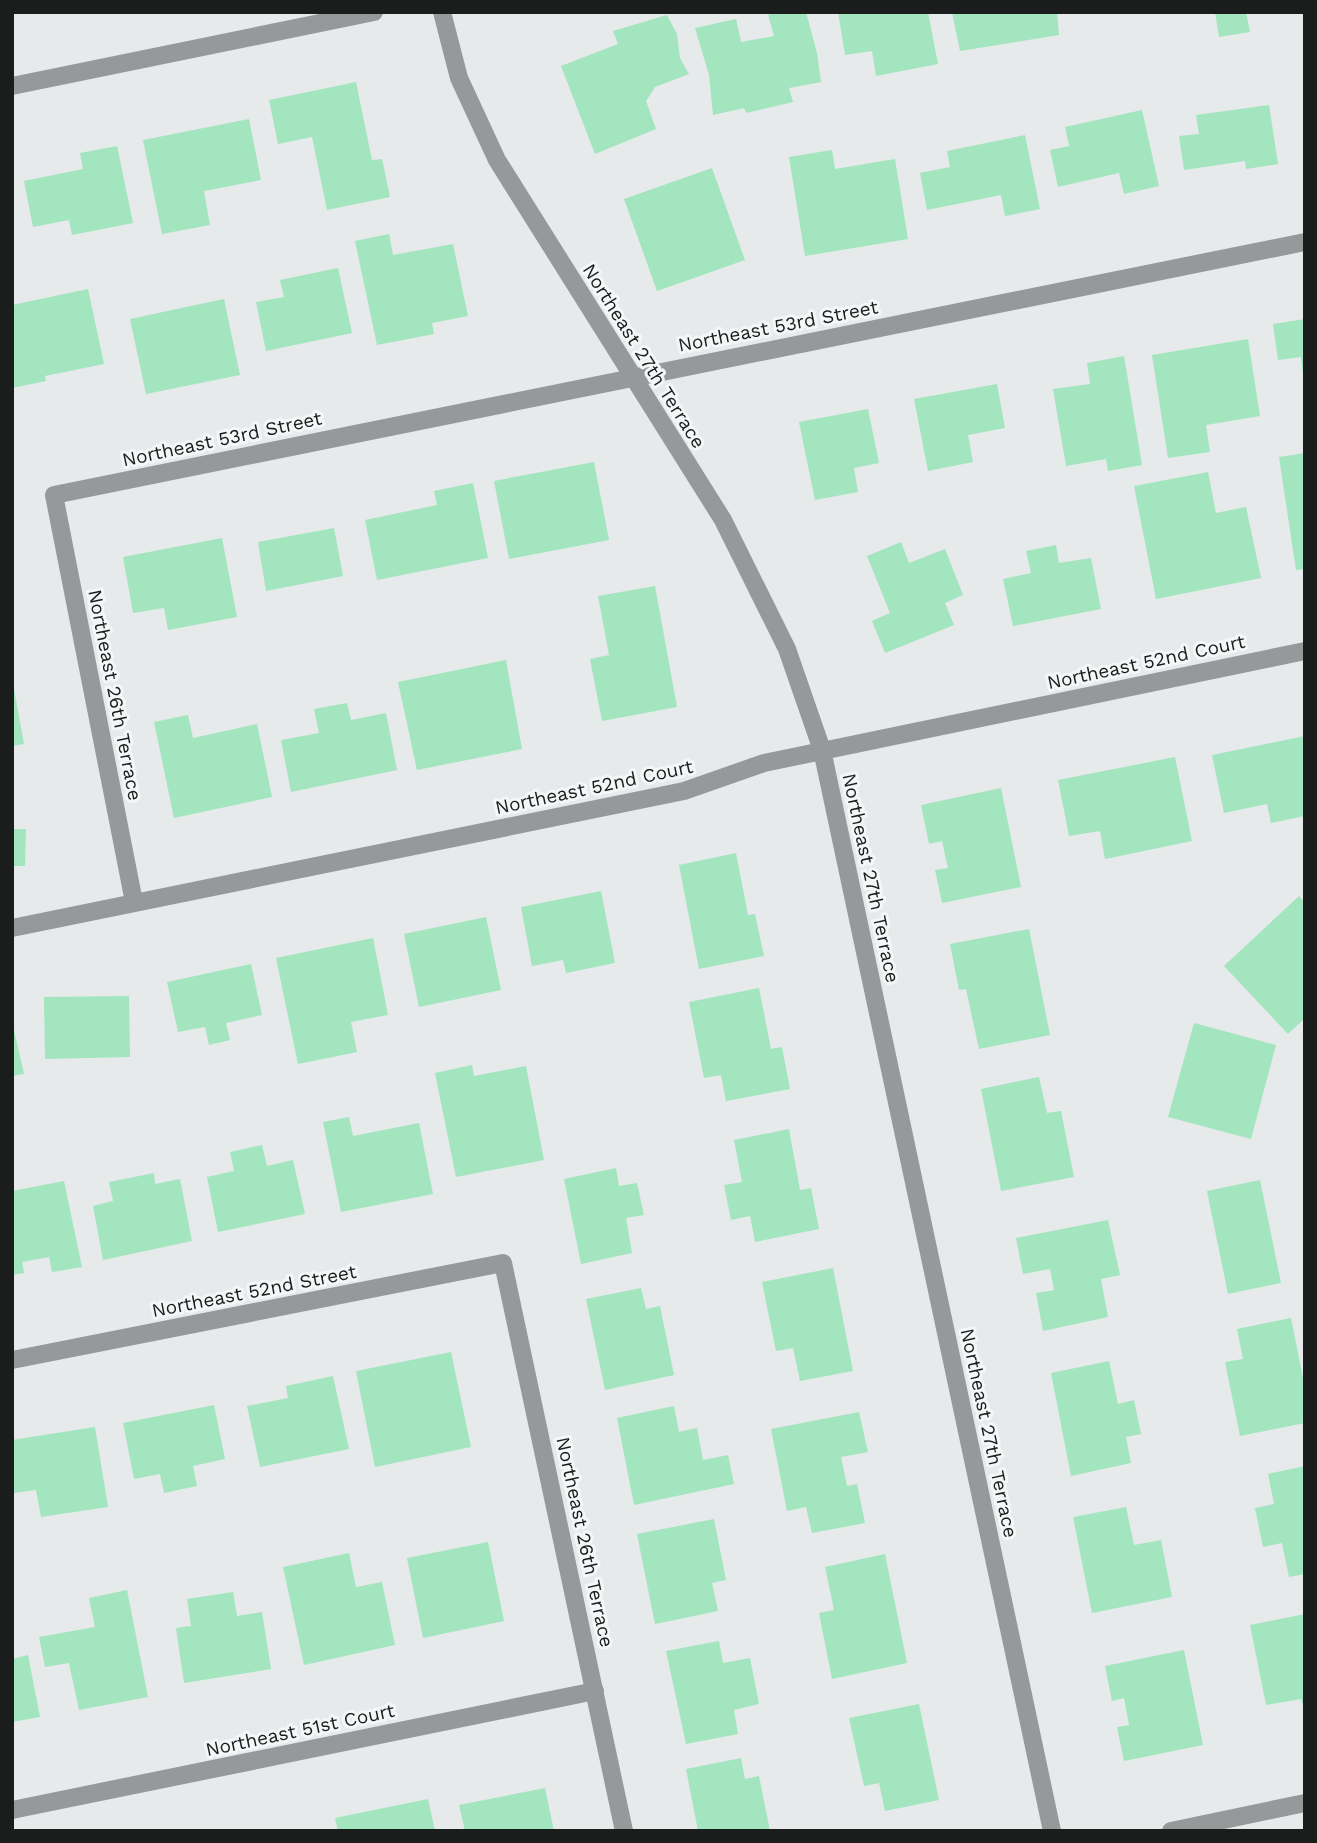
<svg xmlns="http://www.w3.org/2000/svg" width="1317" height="1843" viewBox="0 0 1317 1843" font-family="'Work Sans',sans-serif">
<rect width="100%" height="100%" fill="#e6eaea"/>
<!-- building -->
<g fill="#a2e5bf">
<polygon points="780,12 806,12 817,53 821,82 789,88 793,102 746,113 744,108 713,115 709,75 695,28 736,19 741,42 774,36 768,15"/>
<polygon points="838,12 928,12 938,64 876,76 872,51 845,55"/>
<polygon points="952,12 1057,12 1059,35 960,51"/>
<polygon points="1215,12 1246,12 1250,32 1219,37"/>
<polygon points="667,15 677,34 680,58 689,74 655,87 646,101 656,129 595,154 561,66 618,44 613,31"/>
<polygon points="356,82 372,160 382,159 390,197 327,210 312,137 278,144 269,100"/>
<polygon points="1269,105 1278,164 1246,169 1245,161 1184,170 1179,136 1199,134 1196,115"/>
<polygon points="1142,110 1159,186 1124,194 1119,173 1058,187 1050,150 1069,146 1065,127"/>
<polygon points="249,119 261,180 204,191 210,225 162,234 143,140"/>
<polygon points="1025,135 1040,209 1005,216 1001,195 927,210 920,173 950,167 947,151"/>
<polygon points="117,146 133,223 72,235 69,220 33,227 24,181 83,169 80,153"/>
<polygon points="832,150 835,169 895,159 908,239 805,256 789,157"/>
<polygon points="712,168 745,260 657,291 624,199"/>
<polygon points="389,234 393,255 453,244 468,316 432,323 434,334 377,345 355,241"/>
<polygon points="338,268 352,333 266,351 256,302 284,297 280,280"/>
<polygon points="88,289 104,364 45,376 46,381 12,388 12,305"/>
<polygon points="224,299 240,375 146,394 130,319"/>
<polygon points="1305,319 1305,374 1303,375 1301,357 1278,360 1273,324"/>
<polygon points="1248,339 1260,416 1206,425 1210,452 1168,458 1152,355"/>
<polygon points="1124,356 1142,465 1108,471 1106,459 1066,466 1053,389 1090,384 1087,363"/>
<polygon points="997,384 1005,428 968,435 973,462 928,471 914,399"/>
<polygon points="868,409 879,463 854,468 858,492 815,500 799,422"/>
<polygon points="1305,453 1305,569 1296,570 1279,457"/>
<polygon points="594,462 609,540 509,559 494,481"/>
<polygon points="1208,472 1216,513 1246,507 1261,578 1156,599 1134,486"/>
<polygon points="473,483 488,558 377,580 365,520 437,505 434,491"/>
<polygon points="334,528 343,576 266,591 258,542"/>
<polygon points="222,538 237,617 168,630 164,608 133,613 123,557"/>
<polygon points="901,542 909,563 945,549 963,595 945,603 954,625 885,653 872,621 890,613 867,556"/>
<polygon points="1056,545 1059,563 1091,558 1101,609 1013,626 1003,579 1031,573 1026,551"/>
<polygon points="655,586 677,707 602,721 590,659 609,655 598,596"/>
<polygon points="506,660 522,749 417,770 398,682"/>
<polygon points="14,689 24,744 12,746 12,690"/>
<polygon points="347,703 351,720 386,713 397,770 291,792 281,740 319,733 314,709"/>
<polygon points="188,715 193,738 257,724 272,797 174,818 154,722"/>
<polygon points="1305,736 1305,816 1271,823 1267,804 1224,813 1212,755"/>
<polygon points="1175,757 1192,841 1105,859 1100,831 1069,836 1058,780"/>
<polygon points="1001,788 1021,887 942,903 935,870 948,868 942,841 929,844 921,805"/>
<polygon points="12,829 26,829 25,866 12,866"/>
<polygon points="736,853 748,915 755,914 764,956 699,969 679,865"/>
<polygon points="601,891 615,963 566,973 563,960 532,966 521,907"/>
<polygon points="1299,896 1305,903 1305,1018 1288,1034 1224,966"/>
<polygon points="486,917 501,990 419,1007 404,934"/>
<polygon points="1029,929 1050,1035 979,1049 966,989 959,990 950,944"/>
<polygon points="373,938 388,1015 351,1022 357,1052 298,1064 276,958"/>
<polygon points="251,964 262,1015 226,1023 230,1040 209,1045 205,1027 178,1032 167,982"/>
<polygon points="759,988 771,1049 782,1047 790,1089 726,1101 721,1075 704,1078 689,1002"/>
<polygon points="129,996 130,1057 45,1059 44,997"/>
<polygon points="12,1021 24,1074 12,1076"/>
<polygon points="1194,1023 1276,1045 1251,1139 1168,1117"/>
<polygon points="472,1065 474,1076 526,1066 544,1160 456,1177 435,1073"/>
<polygon points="1039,1077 1047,1113 1061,1111 1074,1177 1001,1191 981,1089"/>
<polygon points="349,1117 353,1136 419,1123 433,1194 341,1212 323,1122"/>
<polygon points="789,1129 800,1190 811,1188 819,1229 755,1242 750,1216 731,1220 724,1185 742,1182 734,1140"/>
<polygon points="262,1145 267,1166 293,1160 305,1214 218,1232 207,1177 234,1171 230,1152"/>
<polygon points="616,1168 619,1186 637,1183 644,1215 626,1218 632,1253 581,1264 564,1179"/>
<polygon points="154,1173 155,1184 180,1179 192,1241 103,1260 93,1206 113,1201 109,1182"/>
<polygon points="1260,1180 1281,1283 1228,1294 1207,1191"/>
<polygon points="64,1181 82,1267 52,1272 49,1257 22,1262 24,1273 12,1275 12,1191"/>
<polygon points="1108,1220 1120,1275 1101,1279 1108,1317 1043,1331 1036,1293 1054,1290 1050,1269 1023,1274 1016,1238"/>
<polygon points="833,1268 853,1371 800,1381 793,1348 776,1351 762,1282"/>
<polygon points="641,1288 646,1309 660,1306 674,1375 605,1390 586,1299"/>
<polygon points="1291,1318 1305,1388 1305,1423 1240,1436 1225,1362 1243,1359 1237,1329"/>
<polygon points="451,1352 471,1447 375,1467 356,1371"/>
<polygon points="1109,1361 1118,1404 1134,1400 1141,1434 1126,1437 1131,1463 1071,1476 1051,1373"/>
<polygon points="333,1376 349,1449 260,1467 247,1406 288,1398 286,1386"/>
<polygon points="214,1405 225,1459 193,1466 197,1486 164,1493 160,1474 134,1479 123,1423"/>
<polygon points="674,1406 679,1432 697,1428 703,1460 728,1455 734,1484 634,1505 617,1418"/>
<polygon points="859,1412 868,1452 841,1457 847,1486 857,1484 865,1523 812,1533 806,1507 787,1511 771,1429"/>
<polygon points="95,1427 108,1507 41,1517 36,1490 14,1493 12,1440"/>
<polygon points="1305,1466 1305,1574 1289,1577 1282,1543 1263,1547 1255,1508 1274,1504 1268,1474"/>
<polygon points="1126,1507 1134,1545 1161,1540 1172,1597 1092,1613 1073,1517"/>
<polygon points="714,1519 726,1580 712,1583 718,1611 655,1624 637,1534"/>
<polygon points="488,1542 504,1621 423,1638 407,1558"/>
<polygon points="349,1553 356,1587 382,1582 395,1645 304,1665 283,1567"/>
<polygon points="885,1554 907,1663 832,1679 819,1613 834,1610 825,1567"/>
<polygon points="127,1590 148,1697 79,1710 69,1663 45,1667 39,1637 95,1627 89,1598"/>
<polygon points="233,1592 237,1616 262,1612 271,1669 184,1683 176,1628 191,1626 187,1599"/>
<polygon points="1305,1614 1305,1713 1301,1699 1266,1705 1250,1625"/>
<polygon points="719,1641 723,1663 750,1658 759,1704 734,1710 738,1734 686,1744 666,1651"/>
<polygon points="1184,1650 1203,1745 1124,1761 1117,1727 1129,1725 1124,1698 1112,1701 1105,1666"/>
<polygon points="28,1655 40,1717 12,1722 12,1659"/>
<polygon points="919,1704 939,1800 885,1811 879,1783 864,1786 849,1718"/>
<polygon points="741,1758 745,1779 759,1776 770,1831 698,1831 686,1769"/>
<polygon points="545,1788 554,1831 465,1831 459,1805"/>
<polygon points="428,1799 435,1831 338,1831 335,1818"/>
</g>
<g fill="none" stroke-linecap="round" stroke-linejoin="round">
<!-- minor -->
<g stroke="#979899" stroke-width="18">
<polyline points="12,86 374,12"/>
<polyline points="134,902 54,495 1305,242"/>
<polyline points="12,928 684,791 764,763 1305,651"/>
<polyline points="12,1360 503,1263 624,1831"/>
<polyline points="12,1810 595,1691"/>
<polyline points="1171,1831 1305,1803"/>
</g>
<!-- tertiary -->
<polyline stroke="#979899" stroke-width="18" points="442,12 459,78 497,160 723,520 787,649 822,750 1052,1831"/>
</g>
<g text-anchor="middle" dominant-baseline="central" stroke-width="6" stroke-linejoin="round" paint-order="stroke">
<!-- street labels -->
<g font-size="19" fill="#1b1c1c" stroke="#f3f7f7">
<text transform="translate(778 326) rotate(-11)">Northeast 53rd Street</text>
<text transform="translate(644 356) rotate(58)">Northeast 27th Terrace</text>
<text transform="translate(222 439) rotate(-12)">Northeast 53rd Street</text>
<text transform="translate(1146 662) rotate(-12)">Northeast 52nd Court</text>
<text transform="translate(115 695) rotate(79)">Northeast 26th Terrace</text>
<text transform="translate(594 787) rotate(-12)">Northeast 52nd Court</text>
<text transform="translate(871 878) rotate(78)">Northeast 27th Terrace</text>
<text transform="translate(254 1291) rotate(-11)">Northeast 52nd Street</text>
<text transform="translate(989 1433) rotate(78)">Northeast 27th Terrace</text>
<text transform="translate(585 1542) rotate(78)">Northeast 26th Terrace</text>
<text transform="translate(300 1730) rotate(-12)">Northeast 51st Court</text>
</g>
</g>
<!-- border -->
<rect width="1317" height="1843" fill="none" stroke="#1b1c1c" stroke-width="28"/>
</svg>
